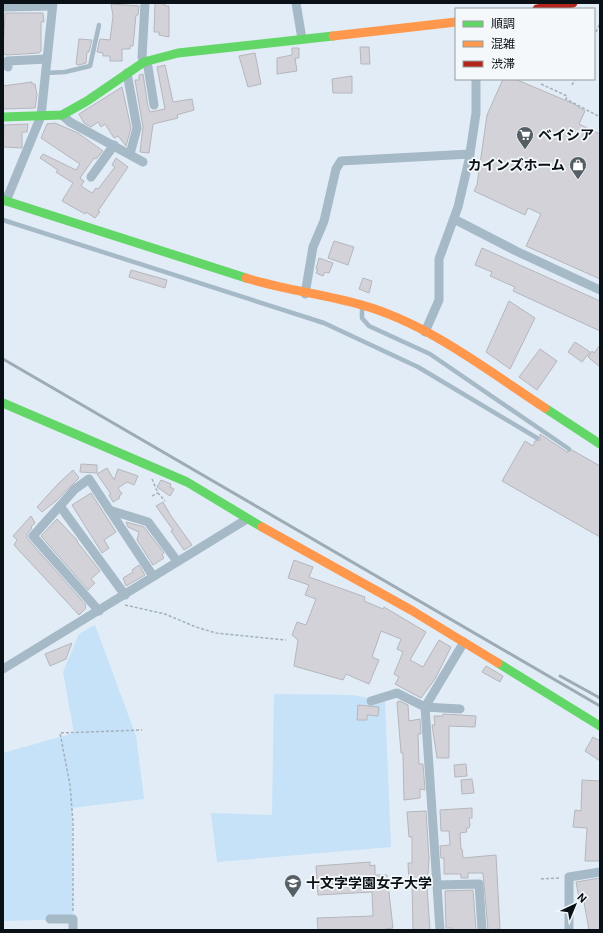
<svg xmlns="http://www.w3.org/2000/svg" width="603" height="933" viewBox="0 0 603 933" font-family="Roboto,'Noto Sans JP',sans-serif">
<rect width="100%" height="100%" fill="#e1ecf6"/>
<!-- green -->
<g fill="#c6e2f8">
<polygon points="95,625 136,736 144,799 72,808 73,919 3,921 3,753 74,733 63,672 79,634"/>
<polygon points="274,694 353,695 385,701 391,847 217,862 211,813 272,815"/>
</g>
<!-- building -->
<g fill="#d2d2d8" stroke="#b6b6bc">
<polygon points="155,3 165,4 165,6 169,6 169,37 159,35 159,32 154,32"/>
<polygon points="111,4 139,6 138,15 136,15 133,46 130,46 130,49 122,49 122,61 110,61 110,56 103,56 103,53 97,52 100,39 110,40 113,16"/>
<polygon points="5,13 43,13 44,22 41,22 41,51 39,53 7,55 3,54"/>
<polygon points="79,39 92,40 89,52 87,52 86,63 79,65 76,64"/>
<polygon points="360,47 369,47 370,64 361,64"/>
<polygon points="292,48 299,48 299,58 295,58 297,71 277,74 277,58 292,55"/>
<polygon points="255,53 261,84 248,87 239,56"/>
<polygon points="165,65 173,102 192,99 194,110 177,115 178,118 153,124 149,153 140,152 143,127 135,80 139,80 139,75 143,74 148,107 150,112 165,109 157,67"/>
<polygon points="352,76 352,93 333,93 332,79"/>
<polygon points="503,79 515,79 574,104 585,111 579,124 600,134 600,279 526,246 541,214 528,208 525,215 474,191 477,185 487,115"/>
<polygon points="32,82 32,84 35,84 37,95 35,108 3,109 3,86"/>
<polygon points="122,87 131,128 126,146 118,136 114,138 105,124 101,127 98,122 91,127 84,123 79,114"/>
<polygon points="55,123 78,133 103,151 96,159 94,158 80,178 84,181 81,186 92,193 96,188 98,189 115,167 112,165 116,158 128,167 98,211 100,212 95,218 86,212 85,214 62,201 73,183 56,172 58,170 40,158 43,154 76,170 80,164 41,138 47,124"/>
<polygon points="28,124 27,132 22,132 22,148 3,147 4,125"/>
<polygon points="334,241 354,247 348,265 328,258"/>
<polygon points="482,248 600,301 600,331 513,291 515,287 490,276 492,272 475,265"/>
<polygon points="319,258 333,263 329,273 325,272 323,276 316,273 318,269 316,269"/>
<polygon points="131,270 167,280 165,288 129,277"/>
<polygon points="363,278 372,281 369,293 359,289"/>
<polygon points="509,301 535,318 510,369 486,352"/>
<polygon points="575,342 590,352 582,362 568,352"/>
<polygon points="600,345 600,367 588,357 592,351 594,353"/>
<polygon points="540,349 557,361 537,390 519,377"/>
<polygon points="540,434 567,452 572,450 600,466 600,537 502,481 525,441 533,446 535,441 540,440"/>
<polygon points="81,464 97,465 97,473 80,472"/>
<polygon points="107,468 114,480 118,469 138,476 134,485 127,482 118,488 122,494 119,496 120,498 113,502 109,495 111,494 97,474"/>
<polygon points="73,470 79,478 56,501 42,512 37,507 58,484"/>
<polygon points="161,480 171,484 170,487 174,489 170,496 157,487"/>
<polygon points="91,493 116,532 104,540 109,548 102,553 72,505"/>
<polygon points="163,502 171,516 192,545 184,550 171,531 173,530 156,506"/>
<polygon points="31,516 35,523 31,527 32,528 27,534 27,538 86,605 85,607 86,608 79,615 14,545 17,540 13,536"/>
<polygon points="57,519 77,540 78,543 100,571 91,579 95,583 88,590 41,536"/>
<polygon points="126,522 144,527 164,553 162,555 164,558 153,565 137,540 139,532 128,527"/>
<polygon points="294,560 313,567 309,577 365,597 364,601 383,609 384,607 426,632 410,660 423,667 439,640 451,647 435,679 421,698 395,684 399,677 394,674 403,652 397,649 401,639 381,631 372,657 379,660 369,684 346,674 343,680 294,666 298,640 292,635 297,622 306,625 316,599 305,595 309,585 288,578"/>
<polygon points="139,565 145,575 126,586 123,578 133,572 132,570"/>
<polygon points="72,643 66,659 50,666 45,654"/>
<polygon points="486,666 503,676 500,682 482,672"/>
<polygon points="400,701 408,705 409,721 420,719 421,734 418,734 419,764 423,764 425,790 420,789 420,798 404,800 403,753 401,753 397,702"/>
<polygon points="358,705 379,707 378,716 367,715 367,720 357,720"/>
<polygon points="443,714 476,716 475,727 449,726 449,758 437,758 432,725 435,725 434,716 443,716"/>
<polygon points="593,737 600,741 600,761 585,751"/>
<polygon points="466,764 467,776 455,777 454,765"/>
<polygon points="472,779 474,793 462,794 461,780"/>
<polygon points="582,780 600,781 600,861 585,861 587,828 573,827 575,810 581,811"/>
<polygon points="472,808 472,818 469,818 470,825 469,828 466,828 467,832 460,833 461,849 462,849 463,858 496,855 500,929 488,930 483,873 468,873 468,878 461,878 461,874 444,874 444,858 441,858 440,846 450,845 449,831 441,831 440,810"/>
<polygon points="426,811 429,859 427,887 430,930 413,930 412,883 409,883 408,863 412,863 412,837 409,837 407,812"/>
<polygon points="370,862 370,866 375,865 375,875 387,875 393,928 379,930 318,930 317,918 373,916 372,892 318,895 316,866"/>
<polygon points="600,878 600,930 589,930 584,902 580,903 576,882"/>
<polygon points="473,890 476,930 452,930 452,928 446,928 445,891"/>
</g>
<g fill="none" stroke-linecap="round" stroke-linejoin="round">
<!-- path -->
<g stroke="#a3b0ba" stroke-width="1.5" stroke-dasharray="3 2" stroke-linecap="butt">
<polyline points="596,32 600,23"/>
<polyline points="541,84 567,96 566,99 600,117"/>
<polyline points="572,85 575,79"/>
<polyline points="152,479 158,493 165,501"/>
<polyline points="152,496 158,493"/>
<polyline points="125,605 165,614 196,627 216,633 286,640"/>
<polyline points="541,879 560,878"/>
<polyline points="73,911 73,822 70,785 60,733 142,730"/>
</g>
<!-- lane -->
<g stroke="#a6b9c7" stroke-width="4.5">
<polyline points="45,73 65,72 90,66 99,25"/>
<polyline points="3,220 324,323 418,367 537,438"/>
<polyline points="362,308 362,318 369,326 430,354 569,449"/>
</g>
<!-- street -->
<g stroke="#a6b9c7" stroke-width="9">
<polyline points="145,3 142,57 148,67 154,105"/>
<polyline points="296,3 302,39"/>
<polyline points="3,7 52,6"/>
<polyline points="8,67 8,61 47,59"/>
<polyline points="127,73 137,128 130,154"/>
<polyline points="62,115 70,122 143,162"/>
<polyline points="91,177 114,145"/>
<polyline points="6,201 41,116 53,3"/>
<polyline points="454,219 516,251 600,290"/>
<polyline points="305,294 313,247 324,221 336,169 341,161 470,154"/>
<polyline points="425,332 439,300 439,259 458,207 469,160 476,113 476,79"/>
<polyline points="60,506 125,595"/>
<polyline points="109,510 148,522 177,561"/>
<polyline points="99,611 33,536 75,489 89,479 153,576"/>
<polyline points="3,669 247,519"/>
<polyline points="371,701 397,693 425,707 460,709"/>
<polyline points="437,885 479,884 482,930"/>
<polyline points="50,919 73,919 73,930"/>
<polyline points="440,930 425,707 464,642"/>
<polyline points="569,930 569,877 600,872"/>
</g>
<!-- fast -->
<g stroke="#63d668" stroke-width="9">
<polyline points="3,117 62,115 87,101 144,62 178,53 333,36"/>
<polyline points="3,200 246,278"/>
<polyline points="3,403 187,482 262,527"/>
<polyline points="545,408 600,444"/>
<polyline points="498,663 600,726"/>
</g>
<!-- slow -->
<g stroke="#ff974d" stroke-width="9">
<polyline points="333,36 456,22"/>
<path d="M246 278C284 290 324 294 362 305 429 324 487 370 545 408"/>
<polyline points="262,527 411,610 498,663"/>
</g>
<!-- jam -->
<polyline stroke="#b3261e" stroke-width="9" points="537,9 573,3"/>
<!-- rail -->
<g stroke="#9dabb5" stroke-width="3">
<polyline points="3,359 600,706"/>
<polyline points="560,676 600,698"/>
</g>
</g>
<!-- icons -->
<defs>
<symbol id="supermarket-pin" viewBox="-11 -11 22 30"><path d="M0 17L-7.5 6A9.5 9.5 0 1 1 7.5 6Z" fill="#555e64" stroke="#f4f8fb"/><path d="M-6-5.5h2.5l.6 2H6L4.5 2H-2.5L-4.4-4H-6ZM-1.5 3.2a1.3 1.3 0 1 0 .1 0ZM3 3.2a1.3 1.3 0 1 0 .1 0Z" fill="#fff"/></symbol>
<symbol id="shop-pin" viewBox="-11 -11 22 30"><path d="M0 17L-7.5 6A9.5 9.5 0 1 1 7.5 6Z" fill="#555e64" stroke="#f4f8fb"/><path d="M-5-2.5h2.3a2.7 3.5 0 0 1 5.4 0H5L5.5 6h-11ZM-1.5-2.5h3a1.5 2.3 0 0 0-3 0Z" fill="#fff"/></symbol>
<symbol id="university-pin" viewBox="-11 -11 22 30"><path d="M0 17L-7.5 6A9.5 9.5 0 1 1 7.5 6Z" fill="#555e64" stroke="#f4f8fb"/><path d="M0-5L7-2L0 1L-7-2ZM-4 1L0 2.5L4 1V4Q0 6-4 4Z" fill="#fff"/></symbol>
</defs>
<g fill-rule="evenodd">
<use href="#supermarket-pin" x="515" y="125" width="20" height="27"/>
<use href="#shop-pin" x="568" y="155" width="20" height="27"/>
<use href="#university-pin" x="283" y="873" width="20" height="27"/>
</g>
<g text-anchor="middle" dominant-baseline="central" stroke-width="3.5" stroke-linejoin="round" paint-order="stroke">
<!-- poi labels -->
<g font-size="14" font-weight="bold" fill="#0a1116" stroke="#f4f8fb" text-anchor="start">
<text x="538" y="135">ベイシア</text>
<text x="565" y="165" text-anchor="end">カインズホーム</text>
<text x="306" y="883">十文字学園女子大学</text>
</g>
</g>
<!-- border -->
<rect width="603" height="933" fill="none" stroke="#0a1116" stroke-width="8"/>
<!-- legend -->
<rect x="455" y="8" width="140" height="72" fill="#f4f8fb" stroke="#969c9f"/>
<rect x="463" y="21" width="20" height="6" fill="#63d668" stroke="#969c9f"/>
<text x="491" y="28" font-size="12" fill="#0a1116">順調</text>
<rect x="463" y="41" width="20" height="6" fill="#ff974d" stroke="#969c9f"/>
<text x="491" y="48" font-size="12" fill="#0a1116">混雑</text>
<rect x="463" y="61" width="20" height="6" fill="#b3261e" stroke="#969c9f"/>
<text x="491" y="68" font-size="12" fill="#0a1116">渋滞</text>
<!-- north arrow -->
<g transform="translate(575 905) rotate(44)" stroke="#f4f8fb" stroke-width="3" paint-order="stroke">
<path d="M0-3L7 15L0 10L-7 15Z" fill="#0a1116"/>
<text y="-6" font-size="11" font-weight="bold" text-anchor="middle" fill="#0a1116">N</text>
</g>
</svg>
